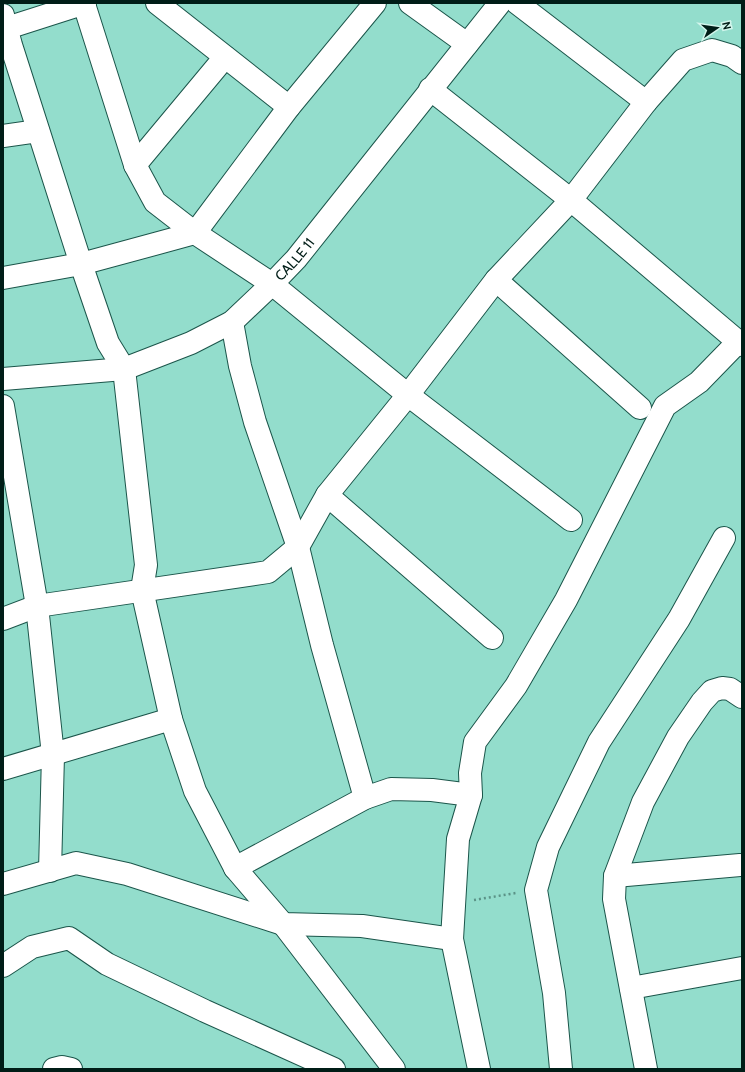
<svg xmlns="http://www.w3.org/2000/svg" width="745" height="1072" viewBox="0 0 745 1072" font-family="Cabin,sans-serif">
<rect width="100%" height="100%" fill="#93ddcc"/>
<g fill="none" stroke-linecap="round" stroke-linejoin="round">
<defs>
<g id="minor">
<polyline points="157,3 289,107"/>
<polyline points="410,3 467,44"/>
<polyline points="517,3 646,102"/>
<polyline points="84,4 135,165 155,202 195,233 272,284 408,395 571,520"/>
<polyline points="3,15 11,45 81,264 108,343 124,369 146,565 142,590 171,719 195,791 235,868 283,924 394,1069"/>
<polyline points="7,28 85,3"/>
<polyline points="430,89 571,200 742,345"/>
<polyline points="3,136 38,131"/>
<polyline points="135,165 225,57"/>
<polyline points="3,278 81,264 195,233 289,107 375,3"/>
<polyline points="496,280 640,408"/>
<polyline points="232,322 240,366 255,422 298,547 322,645 365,798"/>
<path id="s1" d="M3 379 124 369 191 343 232 322 272 284 296 259 500 3"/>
<polyline points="3,406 37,606 53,755 50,871"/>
<polyline points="327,495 492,638"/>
<polyline points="3,619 37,606 268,572 298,547 327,495 408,395 496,280 571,200 646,102 683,60 712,50 732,56 742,63"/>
<polyline points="3,769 171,719"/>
<polyline points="235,868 365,798 391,789 432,790 471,795"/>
<polyline points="615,876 740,865"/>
<polyline points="3,884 76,863 127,874 283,924 362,926 452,939"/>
<polyline points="3,966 32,947 69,938 107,964 205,1011 334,1069"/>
<polyline points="631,988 742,968"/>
<polyline points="54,1069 62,1067 71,1069"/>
<polyline points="479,1069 452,939 458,839 471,795 470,773 475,742 516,686 566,600 665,406 699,382 738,342"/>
<polyline points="561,1069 554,993 536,890 548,847 599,742 679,619 724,538"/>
<polyline points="646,1069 614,899 615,876 643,802 678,737 702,702 712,691 722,688 730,689 742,697"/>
</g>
</defs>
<!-- minor casing -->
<use href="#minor" stroke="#1b554a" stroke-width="24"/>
<!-- path -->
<polyline stroke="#5b9387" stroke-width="2.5" stroke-dasharray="2 3" stroke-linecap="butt" points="474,900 516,893"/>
<!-- minor -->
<use href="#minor" stroke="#fff" stroke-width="22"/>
</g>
<g text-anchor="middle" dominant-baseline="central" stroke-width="3.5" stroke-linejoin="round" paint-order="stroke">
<!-- street labels -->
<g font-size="14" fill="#001d17" stroke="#d2f5ec">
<text stroke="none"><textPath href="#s1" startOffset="328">CALLE 11</textPath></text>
</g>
</g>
<!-- border -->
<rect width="745" height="1072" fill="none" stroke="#001d17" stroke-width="8"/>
<!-- north arrow -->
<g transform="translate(717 28) rotate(77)" stroke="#d2f5ec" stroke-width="3" paint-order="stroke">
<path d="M0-3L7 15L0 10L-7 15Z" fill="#001d17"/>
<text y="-6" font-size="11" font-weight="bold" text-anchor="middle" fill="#001d17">N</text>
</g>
</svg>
